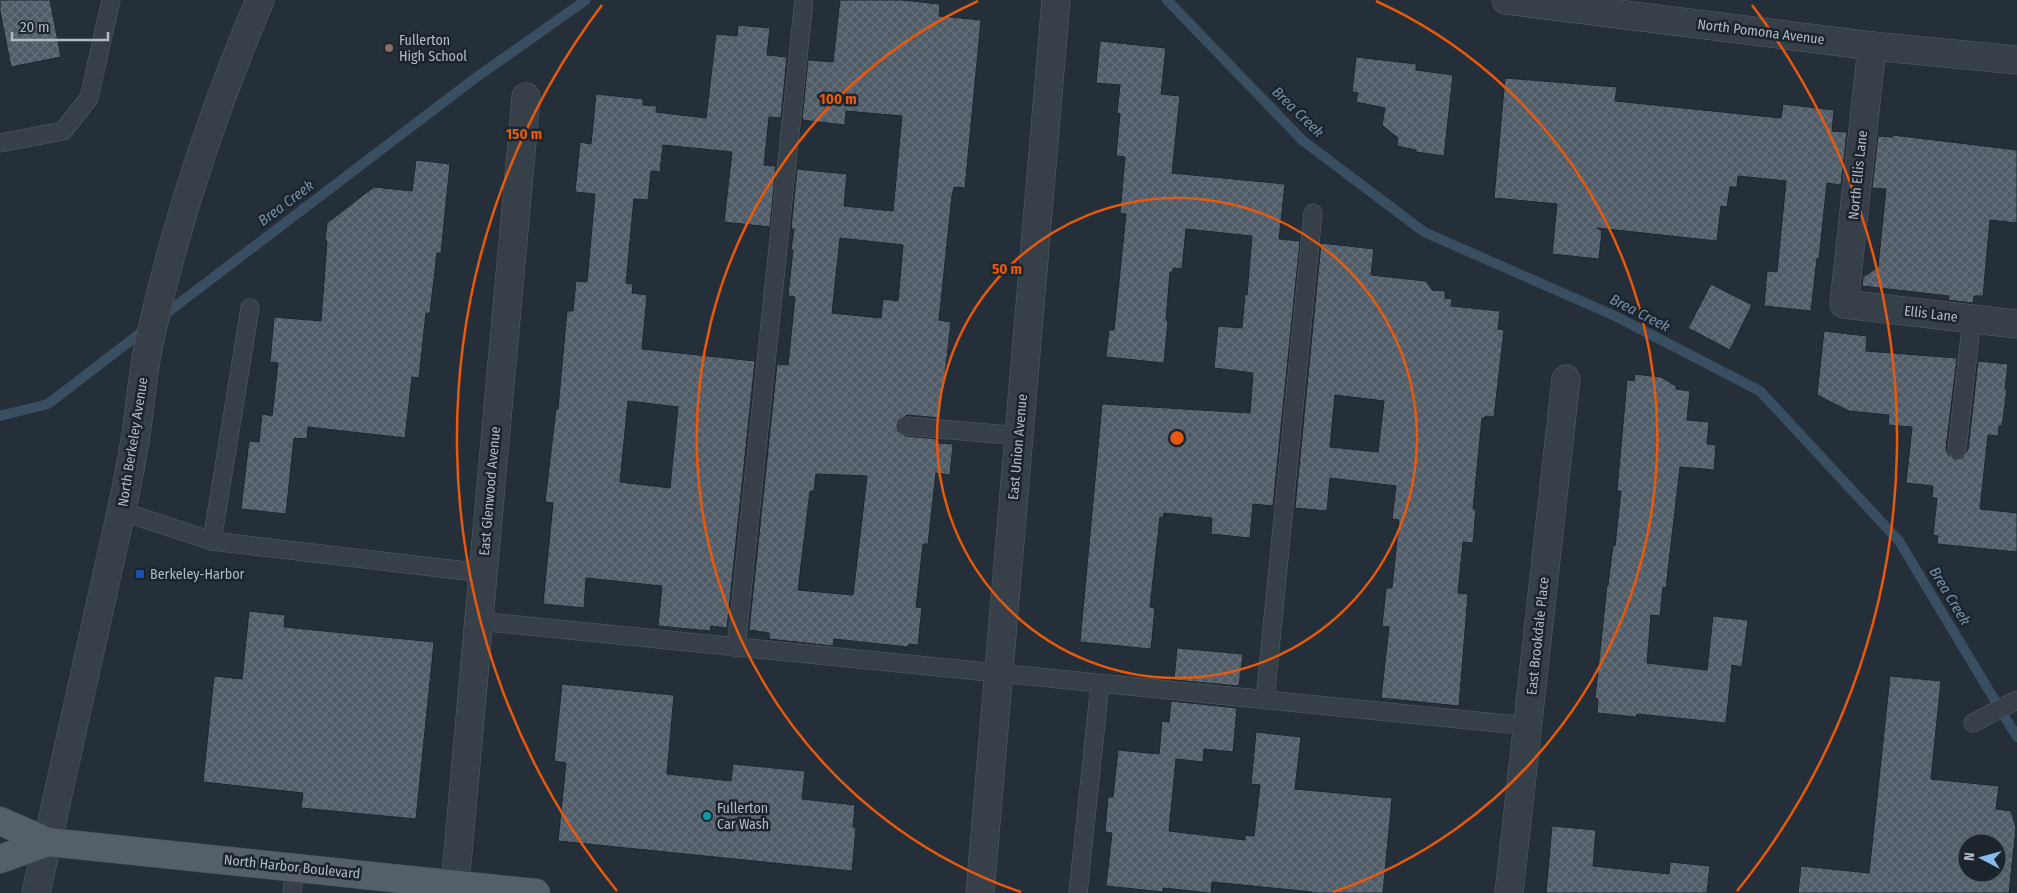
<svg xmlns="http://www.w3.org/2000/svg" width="2017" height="893" viewBox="0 0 2017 893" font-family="'Fira Sans Condensed',sans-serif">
<defs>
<pattern id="building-cross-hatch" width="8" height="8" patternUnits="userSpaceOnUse" patternTransform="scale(1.25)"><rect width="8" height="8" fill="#4f5b67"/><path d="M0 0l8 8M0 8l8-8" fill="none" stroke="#66717b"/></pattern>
</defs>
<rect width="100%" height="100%" fill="#242f39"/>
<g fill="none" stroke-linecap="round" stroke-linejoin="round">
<!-- stream -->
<g stroke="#3a4e61" stroke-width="10">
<polyline points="1167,0 1302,140 1424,232 1615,316 1760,391 1899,541 2017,737"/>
<polyline points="160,318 474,79 586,0"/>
<polyline points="0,416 48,404 147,328"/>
</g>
</g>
<!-- building -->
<g fill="url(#building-cross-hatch)" stroke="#1e2730" fill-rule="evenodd">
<polygon points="0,0 50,0 61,57 11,67 0,11"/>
<path d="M840 0H901L940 4 939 16 981 20 965 188 954 187 952 196 939 320 951 322 940 418 907 415 899 420 897 425 898 431 906 436 938 439V443L953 444 950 475 936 473 928 544H923L916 607 922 608 918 645 909 644 908 647 834 639 833 646 769 639V633L749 630 777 364 788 365 795 297 788 296 793 250H791L794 229H791L797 169 847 174 844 206 893 211 902 116 846 111 845 125 802 120 808 60 833 62ZM840 238 903 245 898 301 883 299 881 318 832 313ZM816 474 867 476 853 595 798 590 810 491H814Z"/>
<path d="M738 25 770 28 767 55 787 57 781 118 769 117 764 165 776 166 770 227 724 222 732 152 663 145 660 172 651 171 648 200 634 199 626 283 633 284 632 293 647 295 642 349 755 361 727 628 711 626 710 631 658 626 662 586 586 578 584 608 543 604 553 503 545 502 556 409H558L567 311H573L576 281 587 282 595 194 575 192 580 142 591 144 596 94 643 99V105L657 106 656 112 706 118 716 34 737 36ZM628 401 678 407 670 488 620 482Z"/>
<polygon points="1100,41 1166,48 1161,94 1180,96 1172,173 1285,184 1279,239 1300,241 1273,506 1253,504 1250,538 1211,534 1212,518 1164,513 1163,518 1160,517 1150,607 1155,608 1151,649 1080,642 1102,404 1250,413 1253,373 1214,368 1218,326 1242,328 1245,294 1247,295 1252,236 1186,229 1182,269 1173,268 1173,272 1170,272 1166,320 1168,321 1164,363 1106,357 1109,330 1114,330 1126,214 1120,213 1125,157 1116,156 1120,114 1117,113 1120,85 1096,83"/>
<polygon points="1356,57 1416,64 1416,70 1453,75 1444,156 1416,152 1416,150 1397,146 1398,138 1382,125 1385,108 1356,102 1358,93 1352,92"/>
<polygon points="1505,78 1617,87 1615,101 1781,118 1783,104 1834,110 1832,131 1847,132 1841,185 1827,183 1819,259 1817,258 1811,311 1764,306 1767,271 1777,272 1786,181 1738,176 1737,187 1730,187 1727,207 1721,206 1717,241 1597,228 1602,231 1599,259 1552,254 1557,204 1494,198"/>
<polygon points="1893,135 2017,150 2017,223 1990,220 1983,296 1974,296 1973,303 1948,300 1949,296 1862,286 1863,277 1878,267 1886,189 1872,188 1878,136 1893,137"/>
<polygon points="416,160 450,164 441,253 437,253 430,313 426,313 419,378 412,377 405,438 308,427 307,439 294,438 286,514 241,509 249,441 259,442 262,414 272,416 278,363 270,362 274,317 321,321 327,241 325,241 327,223 374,187 412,191"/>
<path d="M1321 243 1374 249 1371 275 1426 281 1432 290 1445 291V298L1452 299 1451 306 1500 311 1498 329 1504 330 1494 417 1485 416V418H1482L1473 509H1476L1473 543 1463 542 1458 593 1468 594 1459 706 1381 698 1389 627 1382 626 1386 588H1392L1399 520 1392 519 1396 486 1330 478 1327 511 1295 508ZM1335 395 1384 401 1378 452 1330 447Z"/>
<polygon points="1711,284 1752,305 1730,350 1688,328"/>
<polygon points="1824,331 1867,336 1866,351 1957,358 1946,448 1948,454 1955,459 1962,458 1968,450 1978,361 2008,364 2005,389 2007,389 2002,426 1999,426 1998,436 1988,435 1980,509 2017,513 2017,552 1937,544 1938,536 1933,535 1937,498 1932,498 1933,486 1906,483 1912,427 1888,425 1889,415 1849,411 1817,395"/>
<polygon points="1635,374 1661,377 1676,386 1676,389 1690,391 1687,420 1709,422 1707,444 1716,445 1714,470 1680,467 1666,588 1663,587 1660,616 1651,615 1647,663 1707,670 1713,616 1748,620 1742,667 1732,665 1726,723 1637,714 1636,717 1597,713 1598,699 1595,698 1607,585 1608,585 1613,545 1615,546 1621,491 1617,491 1627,380 1634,381"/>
<polygon points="249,611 285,615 284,627 434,642 416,819 301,808 303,793 203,782 214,676 242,679"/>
<polygon points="1177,648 1243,654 1239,686 1174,680"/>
<path d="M1890 676 1941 681 1931 779 1999 786 1996 809 2011 811 2016 828 2009 893H1798L1801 866 1869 873ZM1967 843H1997V873H1967Z"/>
<polygon points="562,684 674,695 667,774 731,781 733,764 805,771 802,799 855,805 853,827 856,828 852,871 558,841 566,763 554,761"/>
<polygon points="1171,701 1237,708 1233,752 1204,749 1203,762 1176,759 1169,831 1245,840 1245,835 1254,836 1260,785 1251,784 1256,732 1301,737 1295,789 1392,798 1383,893 1312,893 1312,892 1212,882 1211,893 1163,888 1163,892 1106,886 1112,833 1105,832 1108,797 1113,797 1118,750 1159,754 1162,721 1169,722"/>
<polygon points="1552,826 1596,830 1593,866 1669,874 1670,862 1710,866 1707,893 1546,893"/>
</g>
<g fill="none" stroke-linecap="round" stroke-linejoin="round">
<defs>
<g id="service">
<polyline points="0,143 63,131 89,98 111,0"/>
<polyline points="907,426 1019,436"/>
<polyline points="1957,449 1972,319"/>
<polyline points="121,511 212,541 250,308"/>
<polyline points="212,541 483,573"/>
<polyline points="478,621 1528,726"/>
<polyline points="736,648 804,0"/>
<polyline points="1265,700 1313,213"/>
<polyline points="1973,723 2017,700"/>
<polyline points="292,893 295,867"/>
<polyline points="1078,893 1100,684"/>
</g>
<g id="minor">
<polyline points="1506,0 1872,46 2017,60"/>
<polyline points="1872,46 1844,304 2017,324"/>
<polyline points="455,885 526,97"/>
<polyline points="980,893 1056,0"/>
<polyline points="1509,893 1566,379"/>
</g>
<path id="tertiary" d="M36 893 125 494C129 474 133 454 136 434 141 401 143 367 151 334 177 219 214 108 260 0"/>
<g id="primary">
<polyline points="0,821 48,842 536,893"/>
<polyline points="0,859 48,842"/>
</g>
</defs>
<!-- service casing -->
<use href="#service" stroke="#555e67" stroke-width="19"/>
<!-- minor casing -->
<use href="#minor" stroke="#555e67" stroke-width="29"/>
<!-- tertiary casing -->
<use href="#tertiary" stroke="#555e67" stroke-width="29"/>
<!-- primary casing -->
<use href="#primary" stroke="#434c55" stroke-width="29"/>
<!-- service -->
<use href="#service" stroke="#374049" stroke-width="18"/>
<!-- minor -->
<use href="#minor" stroke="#374049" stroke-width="28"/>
<!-- tertiary -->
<use href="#tertiary" stroke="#374049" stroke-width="28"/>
<!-- primary -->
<use href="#primary" stroke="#555f69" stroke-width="28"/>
</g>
<!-- distance rings -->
<g fill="none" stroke="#e8590c" stroke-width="2.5">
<circle cx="1177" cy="438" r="240"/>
<path d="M1021 892A480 480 0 0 1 978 1M1376 1A480 480 0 0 1 1333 892"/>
<path d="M617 891A720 720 0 0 1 602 5M1752 5A720 720 0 0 1 1737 891"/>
</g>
<!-- markers -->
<circle fill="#8d6e63" stroke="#1c252e" stroke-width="2" cx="389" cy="48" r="5"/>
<rect fill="#1a4fb4" stroke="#1c252e" stroke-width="2" x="135" y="569" width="10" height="10" rx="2.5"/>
<circle fill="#0f9aa8" stroke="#1c252e" stroke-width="2" cx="707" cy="816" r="5"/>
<g text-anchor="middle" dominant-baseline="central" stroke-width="5" stroke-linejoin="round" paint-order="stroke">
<!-- street labels -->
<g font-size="14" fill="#b2bbc5" stroke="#1c252e">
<text transform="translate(1761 32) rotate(7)">North Pomona Avenue</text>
<text transform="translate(1858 175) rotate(-84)">North Ellis Lane</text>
<text transform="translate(1931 314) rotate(7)">Ellis Lane</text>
<text transform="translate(133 442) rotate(-81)">North Berkeley Avenue</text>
<text transform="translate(1018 447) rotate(-85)">East Union Avenue</text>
<text transform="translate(490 491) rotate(-85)">East Glenwood Avenue</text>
<text transform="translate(1538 636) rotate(-84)">East Brookdale Place</text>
<text transform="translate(292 867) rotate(6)">North Harbor Boulevard</text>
</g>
<!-- poi labels -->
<g font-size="14" fill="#b2bbc5" stroke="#1c252e" text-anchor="start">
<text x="399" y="40">Fullerton<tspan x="399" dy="16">High School</tspan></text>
<text x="150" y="574">Berkeley-Harbor</text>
<text x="717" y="808">Fullerton<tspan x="717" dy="16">Car Wash</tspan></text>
</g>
<!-- water labels -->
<g font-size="15" font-style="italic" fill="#748ea7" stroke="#1c252e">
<text transform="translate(1298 112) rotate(44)">Brea Creek</text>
<text transform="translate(286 203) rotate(-37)">Brea Creek</text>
<text transform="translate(1640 313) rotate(27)">Brea Creek</text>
<text transform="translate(1950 596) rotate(59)">Brea Creek</text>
</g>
</g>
<circle cx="1177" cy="438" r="8" fill="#e8590c" stroke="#1c252e" stroke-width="2.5"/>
<g font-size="15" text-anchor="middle" font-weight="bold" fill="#e8590c" stroke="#1c252e" stroke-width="5" stroke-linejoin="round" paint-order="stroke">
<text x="838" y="104">100 m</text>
<text x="524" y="139">150 m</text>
<text x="1007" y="274">50 m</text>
</g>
<!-- north arrow -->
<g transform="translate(1982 858) rotate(276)"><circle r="24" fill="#1c252e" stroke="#58616a"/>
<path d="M0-4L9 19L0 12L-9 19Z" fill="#8cbbf0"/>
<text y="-8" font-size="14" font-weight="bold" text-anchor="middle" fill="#b2bbc5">N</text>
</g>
<!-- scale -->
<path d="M12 32v8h96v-8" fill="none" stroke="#b2bbc5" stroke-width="2.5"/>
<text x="20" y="32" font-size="15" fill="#b2bbc5" stroke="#1c252e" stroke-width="4" paint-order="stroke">20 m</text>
</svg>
